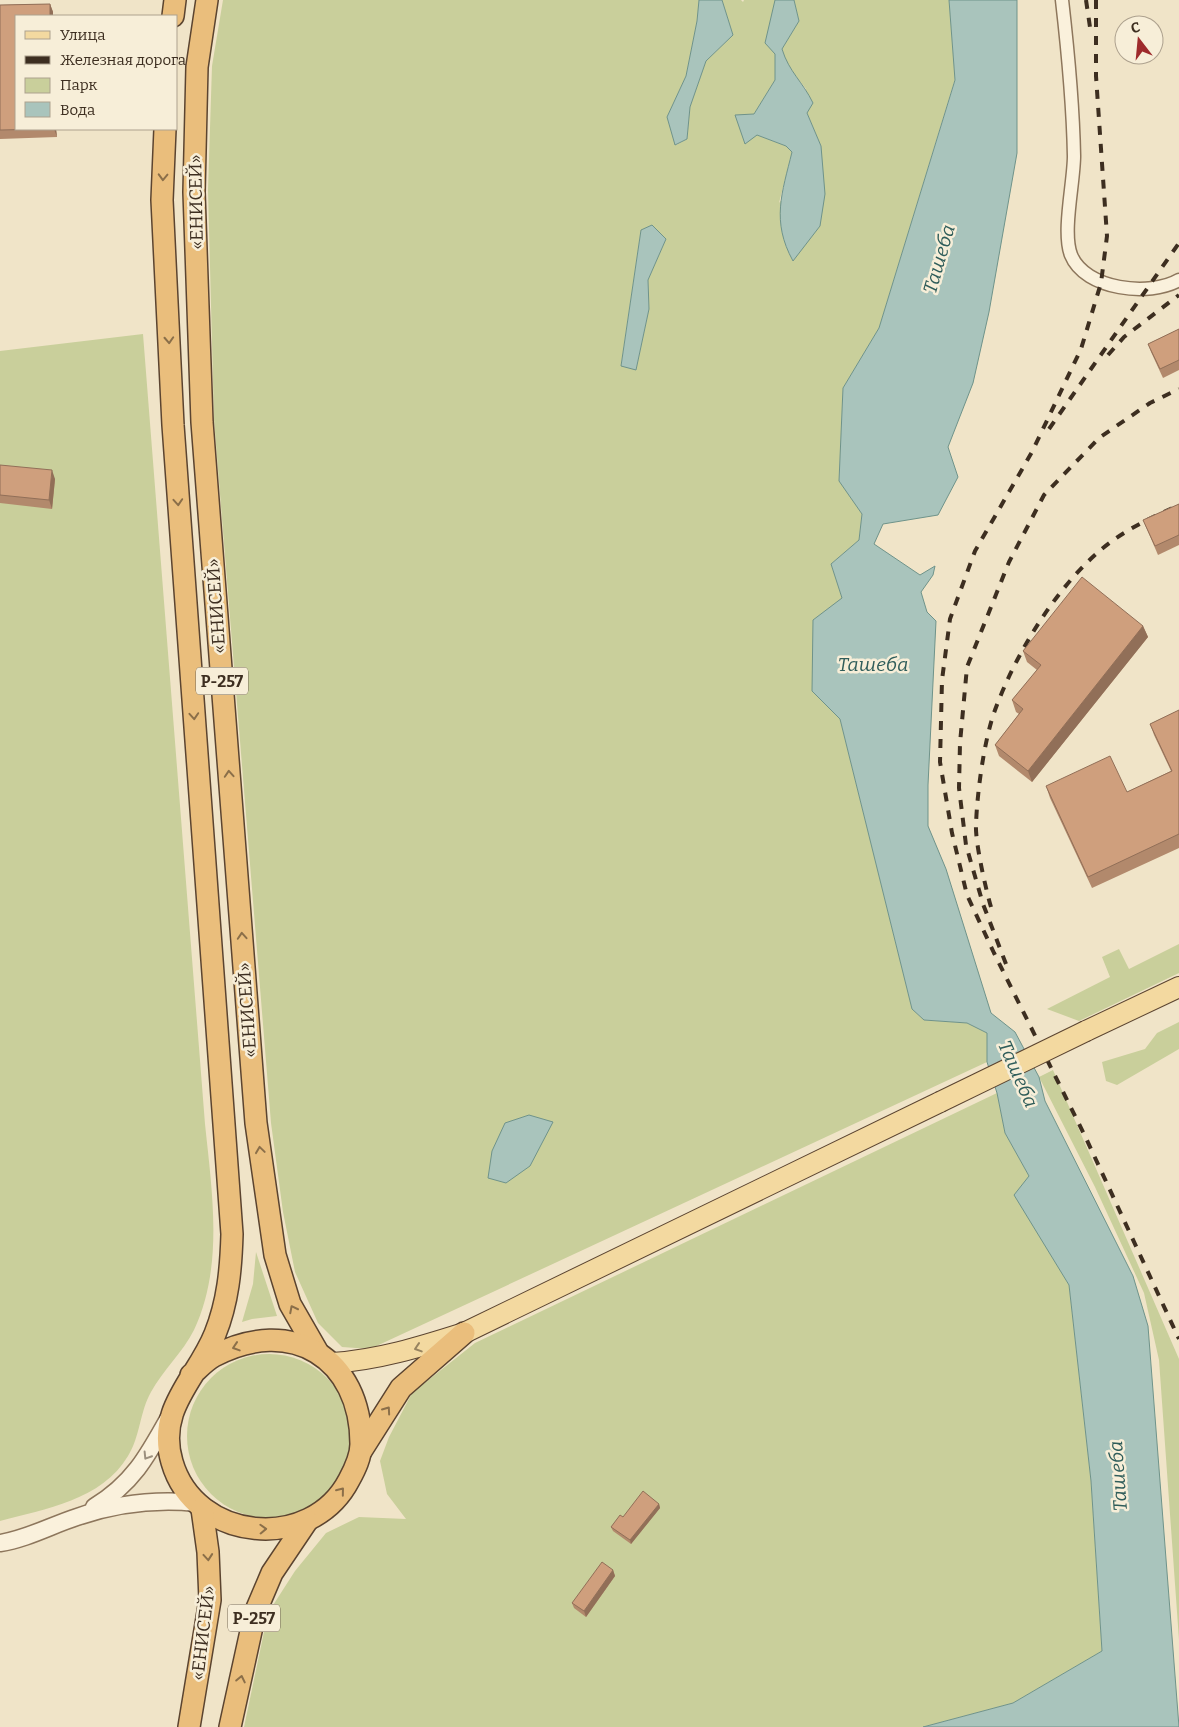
<svg xmlns="http://www.w3.org/2000/svg" width="1179" height="1727" viewBox="0 0 1179 1727" font-family="Bitter,serif">
<rect width="100%" height="100%" fill="#f0e4c8"/>
<!-- green -->
<g fill="#c9cf9b" fill-rule="evenodd">
<path d="M223 0H699L697 21 686 76 667 117 676 145 687 139 690 107 706 61 733 35 722 0H741L743 2 744 0H775V80L754 114 736 116 757 135 786 146 792 152 779 203 821 146 807 113 806 89 787 65 782 49 799 21 794 0H949L955 79 879 328 843 388 839 480 862 514 859 540 831 564 842 598 812 691 840 719 912 1009 924 1020 967 1023 987 1033V1062L370 1349 342 1347 318 1323 295 1272 283 1212 271 1123 214 420 208 190 212 66ZM641 230 666 239 648 280 649 309 636 370 621 365Z"/>
<path d="M143 334 205 1124C212 1192 224 1266 194 1330 183 1352 163 1370 151 1392 140 1411 140 1437 128 1456 102 1500 45 1509 0 1521V351Z"/>
<polygon points="1179,944 1179,973 1079,1021 1047,1009 1110,977 1102,957 1119,949 1129,969"/>
<polygon points="1179,1022 1179,1049 1117,1085 1106,1081 1102,1062 1145,1049 1157,1033"/>
<polygon points="1053,1070 1179,1359 1179,1640 1159,1360 1144,1293 1095,1187 1039,1077"/>
<polygon points="997,1093 1005,1133 1029,1176 1047,1248 1069,1285 1091,1481 1102,1651 1013,1703 923,1727 244,1727 268,1613 295,1571 326,1533 359,1517 406,1519 387,1494 380,1461 389,1437 412,1393 475,1343"/>
<polygon points="256,1252 277,1316 252,1319 242,1322 253,1284"/>
<circle cx="269" cy="1436" r="82"/>
</g>
<!-- water -->
<g fill="#a9c4bc" stroke="#6f938a">
<polygon points="699,0 722,0 733,35 706,61 690,107 687,139 675,145 667,117 686,76 697,21"/>
<path d="M775 0H794L799 21 782 49C789 72 803 82 813 103L807 113 821 146 825 194 820 226 793 261C771 221 782 193 792 152L786 146 757 135 745 144 735 115 754 114 775 80V54L765 43Z"/>
<polygon points="949,0 1017,0 1017,153 989,312 973,383 948,447 958,477 938,515 883,524 874,544 920,575 935,566 933,575 921,592 927,612 936,621 928,785 928,826 946,869 991,1013 1015,1032 1039,1077 1045,1101 1133,1276 1148,1326 1179,1727 923,1727 1013,1703 1102,1651 1091,1481 1069,1285 1014,1195 1029,1176 1005,1133 997,1093 987,1062 987,1033 967,1023 924,1020 912,1009 840,719 812,691 813,620 842,598 831,564 859,540 862,514 839,481 843,388 879,328 955,80"/>
<polygon points="652,225 666,239 648,280 649,309 636,370 621,366 641,230"/>
<polygon points="529,1115 553,1122 530,1166 506,1183 488,1178 492,1151 505,1123"/>
</g>
<g fill="none" stroke-linecap="round" stroke-linejoin="round">
<defs>
<path id="minor" d="M1062 0C1068 52 1073 103 1074 156 1074 182 1062 232 1071 255 1085 290 1150 297 1179 280"/>
<g id="tertiary">
<path d="M94 1507C132 1484 147 1457 168 1419"/>
<path d="M0 1543C27 1539 52 1525 77 1517 115 1504 156 1499 196 1503"/>
</g>
<g id="primary">
<polyline points="1086,1031 1179,987"/>
<path d="M332 1363C378 1360 420 1347 464 1333L940 1102"/>
</g>
<g id="trunk">
<polyline points="207,0 197,67 194,192 202,422 256,1123 275,1255 290,1304 317,1351"/>
<polyline points="173,16 175,0"/>
<path d="M165 129 162 200 173 425 232 1234C231 1269 228 1302 215 1334 197 1379 156 1408 172 1462 195 1542 311 1553 349 1480 355 1469 361 1457 361 1444 361 1358 291 1315 214 1356 205 1361 198 1369 191 1375"/>
<polyline points="361,1451 401,1388 464,1333"/>
<polyline points="189,1727 210,1600 208,1552 202,1509"/>
<polyline points="230,1727 255,1613 272,1573 307,1521"/>
</g>
</defs>
<!-- minor casing -->
<use href="#minor" stroke="#8d765c" stroke-width="15"/>
<!-- tertiary casing -->
<use href="#tertiary" stroke="#8d765c" stroke-width="19"/>
<!-- primary casing -->
<use href="#primary" stroke="#5b4430" stroke-width="22"/>
<!-- trunk casing -->
<use href="#trunk" stroke="#5b4430" stroke-width="24"/>
<!-- minor -->
<use href="#minor" stroke="#faf1dc" stroke-width="12"/>
<!-- tertiary -->
<use href="#tertiary" stroke="#faf1dc" stroke-width="16"/>
<!-- primary -->
<use href="#primary" stroke="#f3d9a0" stroke-width="20"/>
<!-- trunk -->
<use href="#trunk" stroke="#eabe7c" stroke-width="21"/>
<!-- rail -->
<g stroke="#3d2e20" stroke-width="4" stroke-dasharray="9 9" stroke-linecap="butt">
<polyline points="1086,0 1091,34"/>
<polyline points="1096,0 1096,76 1107,236 1101,283 1081,349 1032,452 975,551 950,619 942,680 940,762 952,833 967,895 994,953 1085,1136 1179,1339"/>
<polyline points="1108,355 1124,337 1179,295"/>
<polyline points="1049,429 1179,243"/>
<path d="M991 907C986 890 975 842 976 825 977 793 984 740 995 710 1016 653 1056 587 1103 548 1126 529 1153 517 1179 505"/>
<polyline points="1006,964 983,904 966,845 959,788 960,743 967,667 1009,562 1044,495 1099,438 1150,403 1179,389"/>
</g>
<defs>
<polyline id="primary-bridge" points="940,1102 1086,1031"/>
</defs>
<!-- primary-bridge casing -->
<use href="#primary-bridge" stroke="#5b4430" stroke-width="22" stroke-linecap="butt"/>
<!-- primary-bridge -->
<use href="#primary-bridge" stroke="#f3d9a0" stroke-width="20"/>
</g>
<!-- wall -->
<g fill="#b2896c">
<polygon points="50,4 53,12 53,16 16,16 16,129 56,129 57,137 0,139 0,5"/>
<polygon points="1179,329 1179,370 1163,378 1151,352 1148,344"/>
<polygon points="0,465 55,479 52,509 0,503"/>
<polygon points="1179,504 1179,545 1158,555 1143,520"/>
<polygon points="1143,626 1148,637 1032,782 999,756 995,745 1019,714 1016,712 1012,700 1037,670 1027,662 1023,651"/>
<polygon points="1179,710 1179,848 1092,888 1050,798 1046,786 1127,792 1171,771 1154,735 1150,724"/>
<polygon points="659,1504 660,1508 631,1544 613,1531 611,1527 623,1517"/>
<polygon points="613,1570 615,1576 586,1617 574,1608 572,1603"/>
</g>
<!-- shaded-wall -->
<g fill="#916f58">
<polygon points="50,4 53,12 53,16 50,16"/>
<polygon points="54,129 56,129 57,137"/>
<polygon points="52,470 55,479 52,509 49,500"/>
<polygon points="1143,626 1148,637 1032,782 1028,771"/>
<polygon points="659,1504 660,1508 631,1544 630,1540"/>
<polygon points="613,1570 615,1576 586,1617 584,1611"/>
</g>
<!-- building -->
<g fill="#cf9f7d" stroke="#916f58">
<polygon points="50,4 50,16 16,16 16,129 44,129 0,130 0,5"/>
<polygon points="1179,329 1179,360 1160,369 1148,344"/>
<polygon points="0,465 52,470 49,500 0,495"/>
<polygon points="1179,504 1179,535 1155,546 1143,520"/>
<polygon points="1082,577 1143,626 1028,771 995,745 1023,709 1012,700 1041,665 1023,651"/>
<polygon points="1179,710 1179,834 1088,877 1046,786 1110,756 1127,792 1172,771 1150,724"/>
<polygon points="643,1491 659,1504 630,1540 611,1527 620,1515 623,1517"/>
<polygon points="602,1562 613,1570 584,1611 572,1603"/>
</g>
<!-- one-way arrows -->
<defs><path id="oneway-chevron" d="M-2-3.5L2.5 0L-2 3.5" fill="none" stroke-width="1.6" stroke-linecap="round" stroke-linejoin="round" transform="scale(1.25)"/></defs>
<g stroke="#8b6f49">
<use href="#oneway-chevron" transform="translate(163 177) rotate(92)"/>
<use href="#oneway-chevron" transform="translate(169 340) rotate(87)"/>
<use href="#oneway-chevron" transform="translate(178 502) rotate(86)"/>
<use href="#oneway-chevron" transform="translate(194 716) rotate(86)"/>
<use href="#oneway-chevron" transform="translate(229 774) rotate(-94)"/>
<use href="#oneway-chevron" transform="translate(242 936) rotate(-94)"/>
<use href="#oneway-chevron" transform="translate(260 1150) rotate(-98)"/>
<use href="#oneway-chevron" transform="translate(293 1309) rotate(-117)"/>
<use href="#oneway-chevron" transform="translate(236 1347) rotate(162)"/>
<use href="#oneway-chevron" transform="translate(387 1410) rotate(-55)"/>
<use href="#oneway-chevron" transform="translate(341 1491) rotate(-51)"/>
<use href="#oneway-chevron" transform="translate(263 1529) rotate(-2)"/>
<use href="#oneway-chevron" transform="translate(208 1557) rotate(85)"/>
<use href="#oneway-chevron" transform="translate(241 1679) rotate(-78)"/>
</g>
<use stroke="#988460" href="#oneway-chevron" transform="translate(418 1348) rotate(162)"/>
<use stroke="#9c907e" href="#oneway-chevron" transform="translate(147 1456) rotate(122)"/>
<g text-anchor="middle" dominant-baseline="central" stroke-width="5" stroke-linejoin="round" paint-order="stroke">
<!-- shield labels -->
<g fill="#f7eed8" stroke="#756857" stroke-width="1">
<rect x="196" y="667.5" width="52" height="27" rx="4"/>
<rect x="228" y="1604.5" width="52" height="27" rx="4"/>
</g>
<g font-size="16" font-weight="bold" fill="#3d2e20">
<text x="222" y="681">Р-257</text>
<text x="254" y="1618">Р-257</text>
</g>
<!-- street labels -->
<g font-size="18" fill="#3d2e20" stroke="#f7eed8">
<text transform="translate(196 202) rotate(-91)">«ЕНИСЕЙ»</text>
<text transform="translate(216 606) rotate(-94)">«ЕНИСЕЙ»</text>
<text transform="translate(247 1010) rotate(-94)">«ЕНИСЕЙ»</text>
<text transform="translate(203 1633) rotate(-83)">«ЕНИСЕЙ»</text>
</g>
<!-- water labels -->
<g font-size="19" font-style="italic" fill="#2f5d5a" stroke="#f7eed8">
<text transform="translate(939 259) rotate(-74)">Ташеба</text>
<text x="873" y="664">Ташеба</text>
<text transform="translate(1018 1074) rotate(66)">Ташеба</text>
<text transform="translate(1118 1476) rotate(-94)">Ташеба</text>
</g>
</g>
<!-- legend -->
<rect x="15" y="15" width="162" height="115" fill="#f7eed8" stroke="#ada18e"/>
<rect x="25" y="31" width="25" height="8" fill="#f3d9a0" stroke="#ada18e"/>
<text x="60" y="40" font-size="15" fill="#3d2e20">Улица</text>
<rect x="25" y="56" width="25" height="8" fill="#3d2e20" stroke="#ada18e"/>
<text x="60" y="65" font-size="15" fill="#3d2e20">Железная дорога</text>
<rect x="25" y="78" width="25" height="15" fill="#c9cf9b" stroke="#ada18e"/>
<text x="60" y="90" font-size="15" fill="#3d2e20">Парк</text>
<rect x="25" y="102" width="25" height="15" fill="#a9c4bc" stroke="#ada18e"/>
<text x="60" y="115" font-size="15" fill="#3d2e20">Вода</text>
<!-- north arrow -->
<g transform="translate(1139 40) rotate(344)"><circle r="24" fill="#f7eed8" stroke="#ada18e"/>
<path d="M0-4L9 19L0 12L-9 19Z" fill="#9e2a2b"/>
<text y="-8" font-size="14" font-weight="bold" text-anchor="middle" fill="#3d2e20">С</text>
</g>
</svg>
